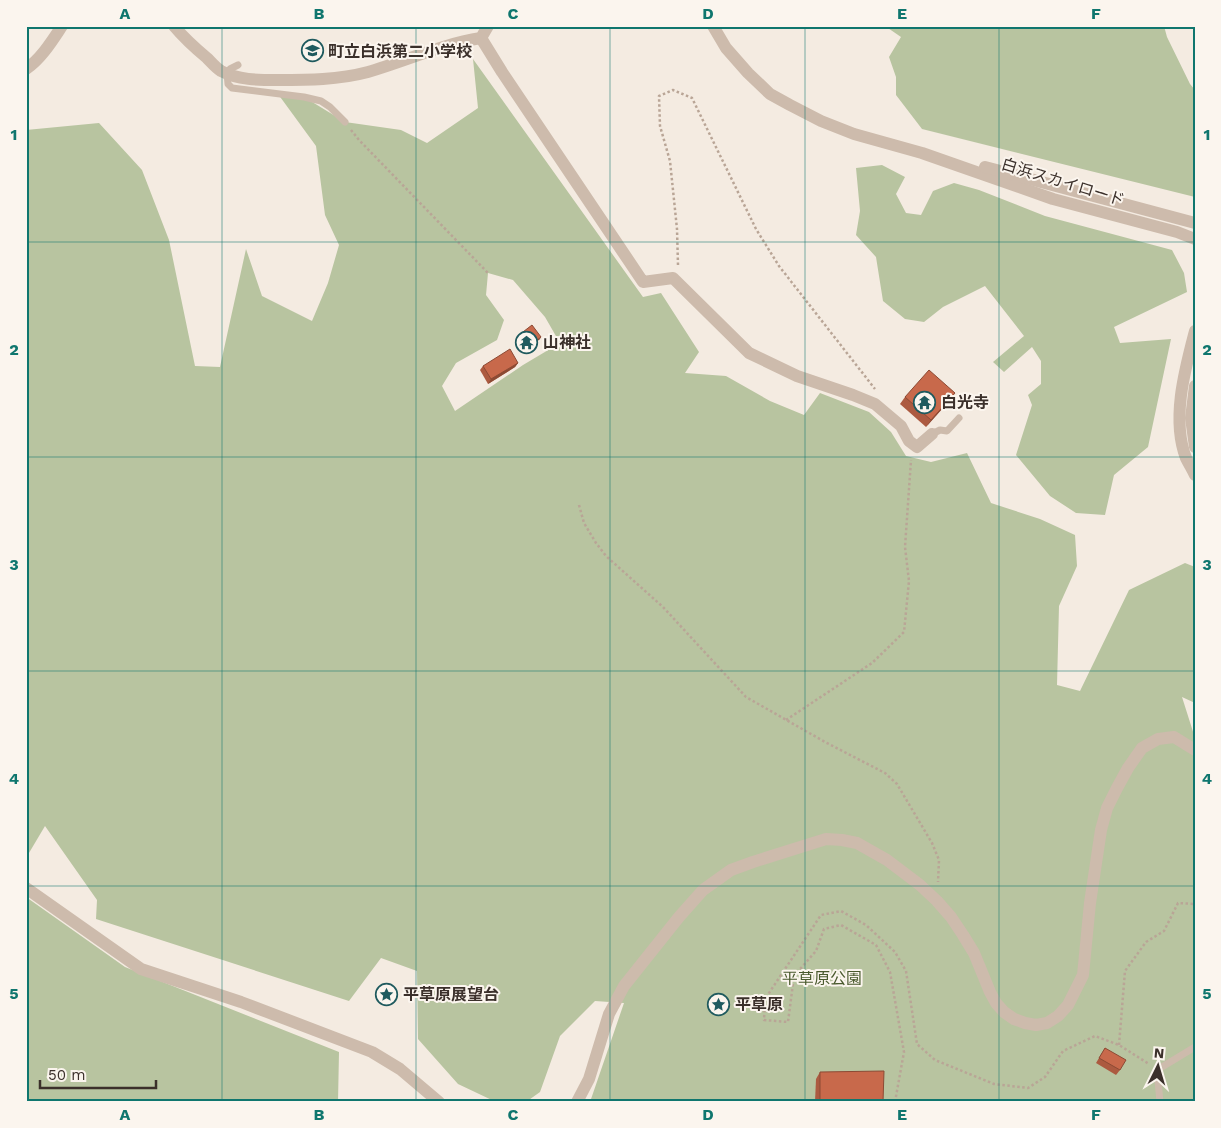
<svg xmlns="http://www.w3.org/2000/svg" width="1221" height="1128" viewBox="0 0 1221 1128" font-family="'Work Sans','Noto Sans JP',sans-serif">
<rect width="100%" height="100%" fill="#f4ebe1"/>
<!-- green -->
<g fill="#b8c4a0" fill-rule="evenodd">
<polygon points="885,26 1164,26 1167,37 1190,84 1195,90 1195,197 922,129 896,95 896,77 889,57 901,37"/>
<path d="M473 59 643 297 661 293 699 352 685 373 726 376 770 401 804 415 820 393 869 412 891 432 906 456 931 462 967 453 991 503 1040 519 1075 535 1077 566 1059 606 1057 685 1080 691 1129 590 1185 563 1195 567V703L1182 697 1195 738V1102H590L624 1003 595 1001 560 1036 540 1092 526 1102H496L458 1084 418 1039 417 971 381 958 349 1001 96 919 97 900 45 826 26 858V130L99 123 142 170 169 240 195 366 220 367 246 249 262 296 312 321 328 283 339 245 325 215 316 146 278 94 304 97 345 122 401 130 427 143 478 108ZM488 273 513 280 545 317 560 343 523 365 455 411 442 386 456 363 497 340 504 320 486 295Z"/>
<polygon points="882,165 905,177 896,194 906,213 921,215 933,191 954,183 979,190 1045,216 1172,250 1184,273 1187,292 1114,327 1120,343 1171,339 1148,447 1114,475 1105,515 1076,513 1050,496 1016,455 1032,405 1028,395 1041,384 1041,361 1032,347 1004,372 993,362 1024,336 985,286 943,307 924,322 905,319 883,301 876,257 856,235 860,211 856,168"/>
<polygon points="26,897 125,967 339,1052 338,1102 26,1102"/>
</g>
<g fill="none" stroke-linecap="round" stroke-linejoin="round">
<!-- path -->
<g stroke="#b9a596" stroke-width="2.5" stroke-dasharray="2.5 2.5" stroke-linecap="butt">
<polyline points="351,130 359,140 488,273"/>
<polyline points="678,265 677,229 670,161 660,126 659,96 673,90 692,98 756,229 779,266 875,389"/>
<polyline points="579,505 584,523 596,543 606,556 663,607 746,697 825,742 885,773 897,784 932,843 939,860 938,882"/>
<polyline points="786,720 872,663 904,632 909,581 905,547 911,460"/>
<polyline points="1119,1045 1125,971 1146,942 1164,931 1178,903 1195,904"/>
<polyline points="895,1102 904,1052 890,972 876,945 841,925 824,929 816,951 794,976 788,1022 764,1020 765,999 821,915 841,911 866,925 895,952 906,971 917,1044 935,1060 994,1084 1028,1088 1045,1077 1063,1051 1095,1036 1119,1045 1149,1064"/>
</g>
<!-- service -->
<g stroke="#cdbbac" stroke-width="7">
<polyline points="238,65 230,69 227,73 228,84 232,88 304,97 321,101 330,107 345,122"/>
<polyline points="932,434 940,430 947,431 959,418"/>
<polyline points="1160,1102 1157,1070 1195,1047"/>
</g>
<!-- minor -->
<g stroke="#cdbbac" stroke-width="12">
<path d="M174 26C184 38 195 48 207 58 211 62 216 68 221 71 238 80 258 80 277 80 308 80 338 80 368 72 406 61 442 44 481 38L488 26"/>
<polyline points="481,38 502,72 643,282 673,278 749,353 797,376 853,395 875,404 901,426 909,441 917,447 932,434"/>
<path d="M26 69C41 59 52 41 62 26"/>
</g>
<!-- tertiary -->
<g stroke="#cdbbac" stroke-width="12">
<polyline points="713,26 726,48 748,73 770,94 790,105 821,121 854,134 922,153 1053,199 1177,232 1195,239"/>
<polyline points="985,167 1195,223"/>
<path d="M1195 331C1185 369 1171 419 1186 458 1189 464 1192 469 1195 475"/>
<polyline points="1195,386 1191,418 1195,447"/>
<polyline points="26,888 141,969 241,1002 372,1052 400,1069 439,1102"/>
<polyline points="577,1102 589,1079 609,1014 624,986 679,917 703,890 731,870 753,862 826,839 842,840 857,843 887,860 920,885 937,901 951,917 963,935 974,953 990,992 996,1003 1004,1012 1014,1019 1025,1023 1036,1025 1047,1023 1058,1016 1068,1005 1083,975 1090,903 1101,830 1107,808 1117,788 1128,768 1142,748 1158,739 1174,737 1195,750"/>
</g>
</g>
<!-- wall -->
<g fill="#ac5a40">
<polygon points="519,335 540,339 526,349 518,337"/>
<polygon points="518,363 515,367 488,384 480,370 483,366"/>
<polygon points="905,397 950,400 926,427 900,404"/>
<polygon points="1105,1048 1120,1070 1116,1075 1096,1063"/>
<polygon points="820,1072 883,1102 815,1102 816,1079"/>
</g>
<!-- shaded-wall -->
<g fill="#8c4a34">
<polygon points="541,337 540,339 526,349 528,347"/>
<polygon points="518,363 515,367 488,384 491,379"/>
<polygon points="955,393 950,400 926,427 931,420"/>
</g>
<!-- building -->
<g fill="#c8694b" stroke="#8c4a34">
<polygon points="532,325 541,337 528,347 519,335"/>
<polygon points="510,349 518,363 491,379 483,366"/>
<polygon points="929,370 955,393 931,420 905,397"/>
<polygon points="1105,1048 1126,1060 1120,1070 1099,1058"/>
<polygon points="884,1071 883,1102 820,1102 820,1072"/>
</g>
<!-- grid -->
<path fill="none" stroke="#0f766e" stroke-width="1" stroke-opacity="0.55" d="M222 26V1102M416 26V1102M610 26V1102M805 26V1102M999 26V1102M26 242H1195M26 457H1195M26 671H1195M26 886H1195"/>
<!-- icons -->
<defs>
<symbol id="school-ring" viewBox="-11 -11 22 22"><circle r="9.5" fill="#fbf5ee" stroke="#1f5a5e" stroke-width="1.5"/><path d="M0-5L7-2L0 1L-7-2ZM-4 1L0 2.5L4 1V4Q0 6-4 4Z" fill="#1f5a5e"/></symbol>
<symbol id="temple-ring" viewBox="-11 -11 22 22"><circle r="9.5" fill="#fbf5ee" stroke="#1f5a5e" stroke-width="1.5"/><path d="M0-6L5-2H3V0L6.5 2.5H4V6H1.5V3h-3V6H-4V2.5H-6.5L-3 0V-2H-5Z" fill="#1f5a5e"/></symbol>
<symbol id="sight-ring" viewBox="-11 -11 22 22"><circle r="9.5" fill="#fbf5ee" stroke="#1f5a5e" stroke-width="1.5"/><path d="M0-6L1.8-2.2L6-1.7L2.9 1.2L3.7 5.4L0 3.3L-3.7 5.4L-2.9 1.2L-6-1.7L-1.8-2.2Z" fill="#1f5a5e"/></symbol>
</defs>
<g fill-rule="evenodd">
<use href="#school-ring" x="300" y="38" width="25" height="25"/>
<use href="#temple-ring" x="514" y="330" width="25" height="25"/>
<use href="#temple-ring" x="912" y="390" width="25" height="25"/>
<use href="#sight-ring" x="374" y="982" width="25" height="25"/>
<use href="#sight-ring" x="706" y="992" width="25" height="25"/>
</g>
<g text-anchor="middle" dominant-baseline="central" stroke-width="4" stroke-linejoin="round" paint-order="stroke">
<!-- poi labels -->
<g font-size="16" font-weight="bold" fill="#3b302b" stroke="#fbf5ee" text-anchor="start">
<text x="328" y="51">町立白浜第二小学校</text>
<text x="543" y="342">山神社</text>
<text x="941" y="402">白光寺</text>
<text x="403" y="994">平草原展望台</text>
<text x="735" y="1004">平草原</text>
</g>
<!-- street labels -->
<g font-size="16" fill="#3b302b" stroke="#fbf5ee">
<text transform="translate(1063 182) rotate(17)">白浜スカイロード</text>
</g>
<!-- park labels -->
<g font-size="16" fill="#4a5a2e" stroke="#fbf5ee">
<text x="822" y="978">平草原公園</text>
</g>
</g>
<!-- border -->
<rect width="1221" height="1128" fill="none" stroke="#fbf5ee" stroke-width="55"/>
<!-- north arrow -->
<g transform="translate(1158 1066) rotate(5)" stroke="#fbf5ee" stroke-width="4" paint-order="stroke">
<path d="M0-4L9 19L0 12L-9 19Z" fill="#3b302b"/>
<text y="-8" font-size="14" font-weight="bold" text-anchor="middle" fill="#3b302b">N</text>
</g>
<!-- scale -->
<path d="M40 1080v8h116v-8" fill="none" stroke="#3b302b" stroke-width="2.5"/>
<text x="48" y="1080" font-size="15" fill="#3b302b" stroke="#fbf5ee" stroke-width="4" paint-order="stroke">50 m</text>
<rect x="28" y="28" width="1166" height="1072" fill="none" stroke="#0f766e" stroke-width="2"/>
<g font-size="16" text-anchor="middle" font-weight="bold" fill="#0f766e">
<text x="125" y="19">A</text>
<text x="319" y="19">B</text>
<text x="513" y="19">C</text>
<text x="708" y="19">D</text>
<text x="902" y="19">E</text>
<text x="1096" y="19">F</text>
<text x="14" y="140">1</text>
<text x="1207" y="140">1</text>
<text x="14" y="355">2</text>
<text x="1207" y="355">2</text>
<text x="14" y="570">3</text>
<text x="1207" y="570">3</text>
<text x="14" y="784">4</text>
<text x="1207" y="784">4</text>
<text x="14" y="999">5</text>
<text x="1207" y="999">5</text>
<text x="125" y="1120">A</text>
<text x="319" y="1120">B</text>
<text x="513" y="1120">C</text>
<text x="708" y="1120">D</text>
<text x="902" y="1120">E</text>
<text x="1096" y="1120">F</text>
</g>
</svg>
